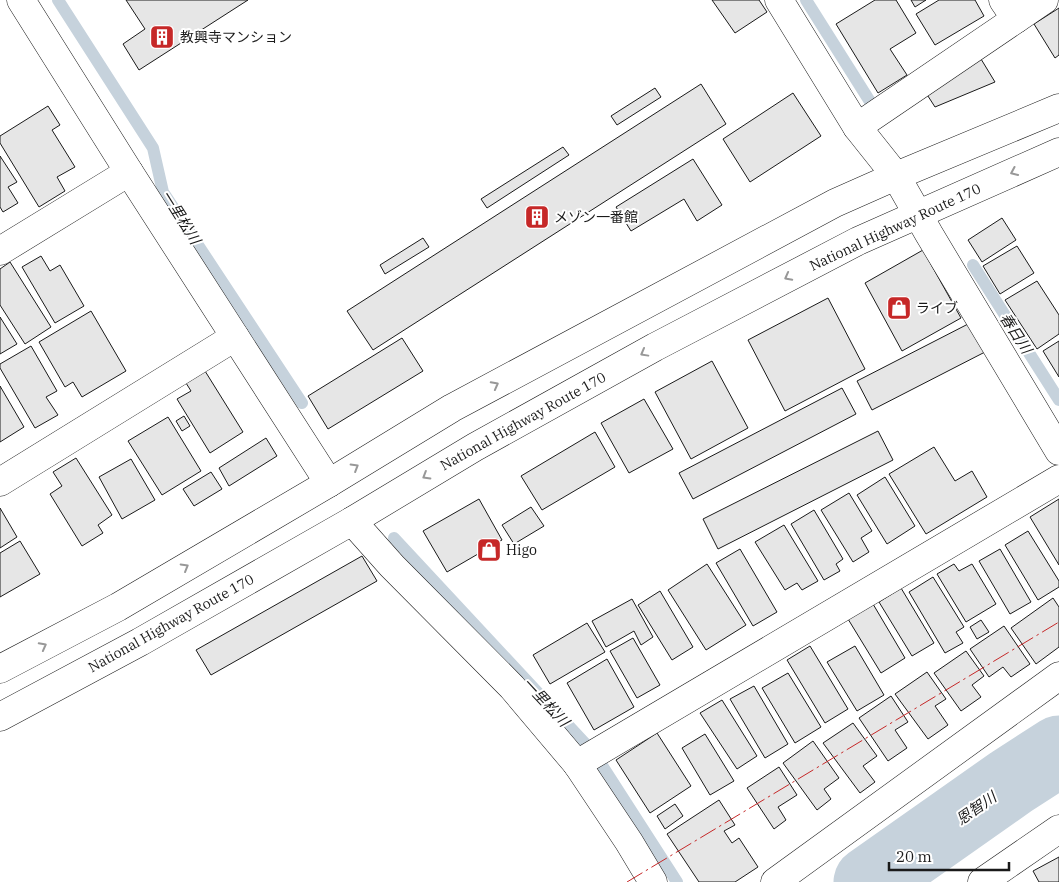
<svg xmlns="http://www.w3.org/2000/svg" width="1059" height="882" viewBox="0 0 1059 882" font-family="'IBM Plex Serif','Noto Sans JP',serif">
<rect width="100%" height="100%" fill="#fff"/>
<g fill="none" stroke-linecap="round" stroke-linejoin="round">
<!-- stream -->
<g stroke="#c6d2dc" stroke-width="12">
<polyline points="58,0 153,148 163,192 302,403"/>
<polyline points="806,0 869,100"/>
<polyline points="973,265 1059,400"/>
<polyline points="394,538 594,753 677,882"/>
</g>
<!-- river -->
<polyline stroke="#c6d2dc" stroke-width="71" points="869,882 1011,782 1059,751"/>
</g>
<!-- building -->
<g fill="#e6e6e6" stroke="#1a1a1a">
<polygon points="126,0 248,0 139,70 123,44 145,29"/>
<polygon points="712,0 759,0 767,12 735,33"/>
<polygon points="875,0 896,0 916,33 890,49 907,75 878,93 836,24"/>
<polygon points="911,0 926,0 915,7"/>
<polygon points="939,0 975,0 984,16 935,45 916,14"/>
<polygon points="1059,8 1059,55 1055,58 1034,24"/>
<polygon points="981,59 995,82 935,107 926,93"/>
<polygon points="701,84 726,124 373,350 347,311"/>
<polygon points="655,88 661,97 617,125 611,116"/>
<polygon points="793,93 821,136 750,182 723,139"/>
<polygon points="48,106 60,125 52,130 75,167 57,177 65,191 39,207 0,143 0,136"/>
<polygon points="563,147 569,155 487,208 481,199"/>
<polygon points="0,156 17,182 8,187 18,203 3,212 0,207"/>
<polygon points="693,159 722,205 697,221 684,199 631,231 616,207"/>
<polygon points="1002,218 1016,240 982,262 968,240"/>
<polygon points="423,238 429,247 385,274 380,265"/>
<polygon points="1017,246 1034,273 1000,294 983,266"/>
<polygon points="923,250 961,318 902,351 865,283"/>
<polygon points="41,256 50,271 60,265 84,306 55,323 22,267"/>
<polygon points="10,262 51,327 25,344 0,305 0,269"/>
<polygon points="1037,281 1059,315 1059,334 1037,349 1005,300"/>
<polygon points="828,298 865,369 785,411 748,340"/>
<polygon points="91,311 126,371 82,397 73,382 65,387 39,342"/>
<polygon points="0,317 17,344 0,354"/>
<polygon points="970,323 985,352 872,410 857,381"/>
<polygon points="402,338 423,371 328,429 308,396"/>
<polygon points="1059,341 1059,377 1043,351"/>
<polygon points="31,346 57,391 46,397 58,415 35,428 0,368 0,364"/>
<polygon points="712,361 748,428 691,459 655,392"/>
<polygon points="205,371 243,432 210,453 177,399 191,391 186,383"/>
<polygon points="0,386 24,427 0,442"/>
<polygon points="842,388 856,414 693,499 679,473"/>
<polygon points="644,399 673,449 629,473 601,423"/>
<polygon points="184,416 190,426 182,431 176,421"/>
<polygon points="168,417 201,471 162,495 128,441"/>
<polygon points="878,431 893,460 718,549 703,519"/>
<polygon points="595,432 615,467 542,510 521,476"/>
<polygon points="266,438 277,456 229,486 219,468"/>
<polygon points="934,447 955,481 972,471 987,497 926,534 889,474"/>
<polygon points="76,458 112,515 98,525 103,533 82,546 50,494 62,486 53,472"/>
<polygon points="131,459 155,500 122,519 99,477"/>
<polygon points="211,472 222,489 194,506 183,489"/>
<polygon points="885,477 915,526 887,544 857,495"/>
<polygon points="849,493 872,531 861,538 869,552 853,562 821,510"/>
<polygon points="479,499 502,540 447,572 423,531"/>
<polygon points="1059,499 1059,565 1030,517"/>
<polygon points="531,507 544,526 514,544 502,525"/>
<polygon points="0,508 17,537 0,548"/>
<polygon points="814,510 843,559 836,564 840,571 824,580 791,524"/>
<polygon points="784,525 818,581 802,590 797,583 785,590 755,542"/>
<polygon points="1028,531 1059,581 1059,587 1038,600 1005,545"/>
<polygon points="20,541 40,574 0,597 0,553"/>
<polygon points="740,549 777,612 753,626 716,563"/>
<polygon points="1000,549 1031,602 1010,614 979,561"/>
<polygon points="362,556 377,581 211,675 196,650"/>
<polygon points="707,564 746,625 706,650 668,590"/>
<polygon points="954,564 959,571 972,564 996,604 966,622 937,574"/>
<polygon points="933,577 964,627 956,632 963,643 945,653 909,592"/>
<polygon points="901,588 934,643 912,656 879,602"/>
<polygon points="660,591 693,647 672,660 638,605"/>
<polygon points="1053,598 1059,607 1059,647 1036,664 1011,628"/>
<polygon points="632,599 653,637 641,645 634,631 606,647 592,621"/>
<polygon points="873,604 905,658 881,673 848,619"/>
<polygon points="981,620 989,632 977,639 970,627"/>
<polygon points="587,623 605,652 550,684 533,655"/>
<polygon points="1004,626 1030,664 1011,677 1003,667 989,677 970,649"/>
<polygon points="633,638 660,685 637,698 610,651"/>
<polygon points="810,646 848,709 825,723 787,660"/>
<polygon points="855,646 884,695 857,711 827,662"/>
<polygon points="966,651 984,676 972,685 981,697 961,711 934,673"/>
<polygon points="607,659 634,707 594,730 567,683"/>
<polygon points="927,672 946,699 935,706 948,725 928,739 895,694"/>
<polygon points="788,673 821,727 795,743 762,688"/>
<polygon points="754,686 788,744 765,758 730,699"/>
<polygon points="891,696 908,722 895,730 907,748 888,761 859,718"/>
<polygon points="722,700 757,756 737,769 700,713"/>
<polygon points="853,723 877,756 863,766 875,782 860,793 823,743"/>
<polygon points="657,733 691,786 650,813 616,760"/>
<polygon points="705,734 734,781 710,795 682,748"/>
<polygon points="813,741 839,778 824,789 831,799 817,810 783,763"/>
<polygon points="779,767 797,795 778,807 786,820 774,829 747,788"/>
<polygon points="719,800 735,825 724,831 732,843 739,838 758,867 735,882 699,882 667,834"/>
<polygon points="675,804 683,816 665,829 657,816"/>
<polygon points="1059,857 1059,882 1039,882 1033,871"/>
</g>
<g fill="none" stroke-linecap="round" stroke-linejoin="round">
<defs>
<g id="minor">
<polyline points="21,0 129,172 329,483"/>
<polyline points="779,0 857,127 896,176 929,234 1059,451"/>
<polyline points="1003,0 1016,19"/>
<polyline points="857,127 1044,0"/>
<polyline points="0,251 129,172"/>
<polyline points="0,482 235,337"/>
<polyline points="352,521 392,566 512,687 577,764 629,842 653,882"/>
<polyline points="577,764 1059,479"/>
<polyline points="775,882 1059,676"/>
<polyline points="982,882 1059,829"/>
</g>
<g id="highway">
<polyline points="0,669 118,607 329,483 452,408 835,203 896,176 1059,108"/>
<polyline points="0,717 140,642 352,521 475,447 655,347 858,241 1059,152"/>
</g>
</defs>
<!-- minor casing -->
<use href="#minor" stroke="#1a1a1a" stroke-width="29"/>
<!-- highway casing -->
<use href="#highway" stroke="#1a1a1a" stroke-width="29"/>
<!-- minor -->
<use href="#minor" stroke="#fff" stroke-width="28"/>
<!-- highway -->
<use href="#highway" stroke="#fff" stroke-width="28"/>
<!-- power -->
<polyline stroke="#c62828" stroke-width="1" stroke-dasharray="18 4 2.5 4" stroke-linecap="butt" points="627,882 1059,622"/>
</g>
<!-- one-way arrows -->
<defs><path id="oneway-chevron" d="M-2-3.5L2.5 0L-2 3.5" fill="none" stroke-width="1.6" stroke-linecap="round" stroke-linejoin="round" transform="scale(1.25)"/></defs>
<g stroke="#989898">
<use href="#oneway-chevron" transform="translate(1014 172) rotate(156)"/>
<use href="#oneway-chevron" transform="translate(788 277) rotate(152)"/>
<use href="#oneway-chevron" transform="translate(644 353) rotate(151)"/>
<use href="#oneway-chevron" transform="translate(495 385) rotate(-28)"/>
<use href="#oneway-chevron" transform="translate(355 467) rotate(-31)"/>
<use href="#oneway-chevron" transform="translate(426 476) rotate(149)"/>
<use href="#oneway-chevron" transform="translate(185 567) rotate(-30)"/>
<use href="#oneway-chevron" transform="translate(43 646) rotate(-28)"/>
</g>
<!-- icons -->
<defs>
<symbol id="building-square" viewBox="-11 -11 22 22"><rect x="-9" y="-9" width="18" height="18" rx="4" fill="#c62828" stroke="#fff"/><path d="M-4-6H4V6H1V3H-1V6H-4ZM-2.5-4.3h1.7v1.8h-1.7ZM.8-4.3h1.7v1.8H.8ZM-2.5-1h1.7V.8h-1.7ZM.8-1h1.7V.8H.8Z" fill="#fff"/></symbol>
<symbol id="shop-square" viewBox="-11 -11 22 22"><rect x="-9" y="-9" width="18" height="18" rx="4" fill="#c62828" stroke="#fff"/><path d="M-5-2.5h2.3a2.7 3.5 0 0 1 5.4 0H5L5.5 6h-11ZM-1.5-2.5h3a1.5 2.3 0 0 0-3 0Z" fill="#fff"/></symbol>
</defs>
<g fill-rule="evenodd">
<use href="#building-square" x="148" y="23" width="28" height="28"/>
<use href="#building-square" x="523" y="203" width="28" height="28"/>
<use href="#shop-square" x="885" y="294" width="28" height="28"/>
<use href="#shop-square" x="475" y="536" width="28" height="28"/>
</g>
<g text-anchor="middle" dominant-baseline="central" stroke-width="4" stroke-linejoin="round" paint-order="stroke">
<!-- poi labels -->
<g font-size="14" fill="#1a1a1a" stroke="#fff" text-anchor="start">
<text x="180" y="37">教興寺マンション</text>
<text x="554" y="217">メゾン一番館</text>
<text x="916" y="308">ライブ</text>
<text x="506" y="550">Higo</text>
</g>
<!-- street labels -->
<g font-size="14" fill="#1a1a1a" stroke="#fff">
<text transform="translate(895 227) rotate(-25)">National Highway Route 170</text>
<text transform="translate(523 421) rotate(-29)">National Highway Route 170</text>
<text transform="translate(171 623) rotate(-29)">National Highway Route 170</text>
</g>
<!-- water labels -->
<g font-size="15" font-style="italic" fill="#1a1a1a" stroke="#fff">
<text transform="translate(181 217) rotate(58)">一里松川</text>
<text transform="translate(1016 333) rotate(57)">春日川</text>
<text transform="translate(546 702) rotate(47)">一里松川</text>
<text transform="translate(976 808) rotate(-35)">恩智川</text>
</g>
</g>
<!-- scale -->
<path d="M889 862v8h120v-8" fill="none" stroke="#1a1a1a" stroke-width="2.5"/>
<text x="896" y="862" font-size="15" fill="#1a1a1a" stroke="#ffffff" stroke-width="4" paint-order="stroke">20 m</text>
</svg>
